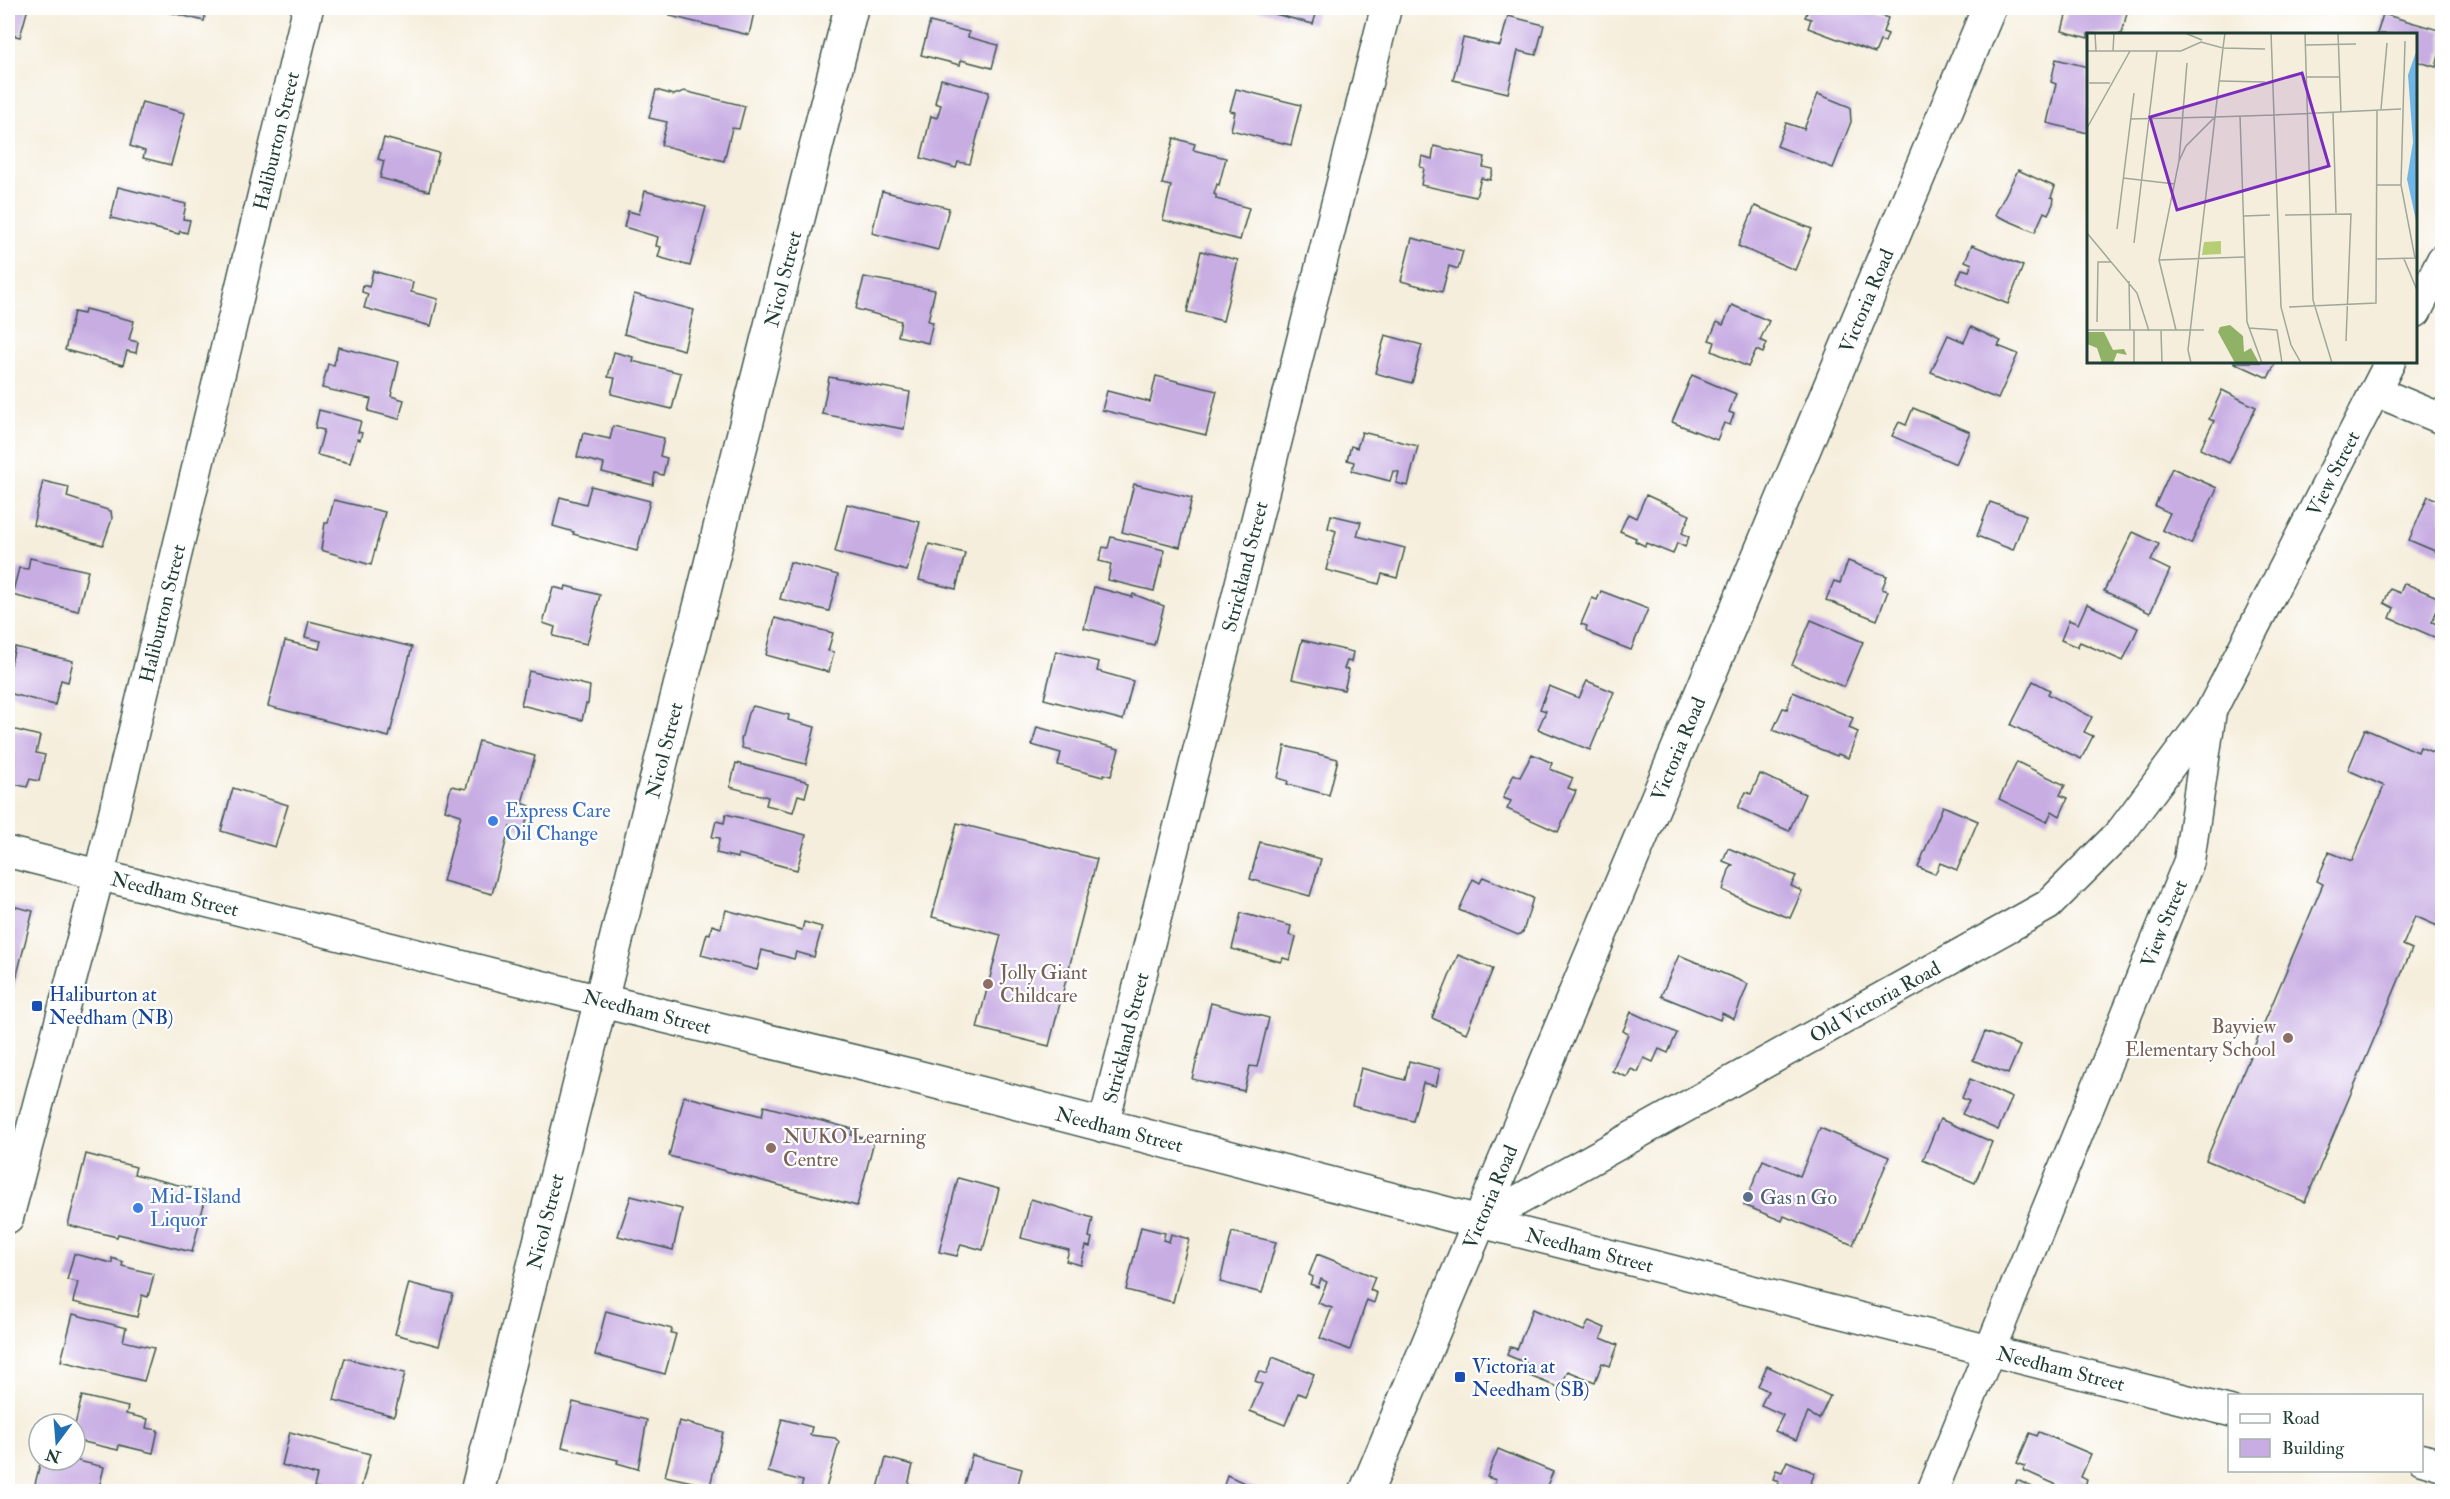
<svg xmlns="http://www.w3.org/2000/svg" width="2450" height="1499" viewBox="0 0 2450 1499" font-family="'IM FELL Double Pica',serif">
<rect width="100%" height="100%" fill="#fff"/>
<filter id="ink" filterUnits="userSpaceOnUse"><feTurbulence type="fractalNoise" baseFrequency=".0167" numOctaves="2"/><feDisplacementMap in="SourceGraphic" scale="12" xChannelSelector="R" yChannelSelector="G"/><feConvolveMatrix kernelMatrix="1 2 1 2 8 2 1 2 1" color-interpolation-filters="sRGB"/></filter>
<filter id="wash" filterUnits="userSpaceOnUse"><feTurbulence type="fractalNoise" baseFrequency=".008" numOctaves="4" result="noise"/><feDisplacementMap in="SourceGraphic" scale="24" xChannelSelector="R" yChannelSelector="G"/><feGaussianBlur stdDeviation="1.35" result="paint"/><feColorMatrix in="noise" values="0 0 0 0 0 0 0 0 0 0 0 0 0 0 0 0 0 1.4 0 .05"/><feComposite in="paint" operator="in"/></filter>
<g filter="url(#wash)">
<rect width="100%" height="100%" fill="#f5eedc"/>
<g id="blocks">
<!-- building -->
<g fill="#c8ade3">
<polygon points="8,8 28,8 20,37 8,34"/>
<polygon points="166,8 207,8 204,21 165,11"/>
<polygon points="672,8 755,8 749,35 670,16"/>
<polygon points="1252,8 1318,8 1313,24"/>
<polygon points="1809,8 1859,8 1888,18 1883,32 1888,34 1885,42 1880,41 1875,53 1808,28 1811,19 1805,17"/>
<polygon points="2068,8 2128,8 2122,34 2088,34 2088,38 2062,31"/>
<polygon points="2383,14 2442,31 2442,53 2440,52 2436,67 2416,61 2416,34 2377,34"/>
<polygon points="1508,16 1544,25 1536,55 1518,51 1508,93 1453,80 1463,38 1500,46"/>
<polygon points="930,22 969,32 968,37 998,45 992,68 961,60 960,65 921,55"/>
<polygon points="2056,59 2088,67 2088,133 2047,123 2056,84 2051,82"/>
<polygon points="941,79 989,92 970,164 958,162 956,168 921,158 931,116 937,118 941,105 935,103"/>
<polygon points="1236,89 1301,105 1291,145 1231,130 1235,112 1230,111"/>
<polygon points="656,90 674,95 684,91 745,106 739,129 732,128 724,161 661,145 667,122 649,118"/>
<polygon points="1818,94 1850,107 1851,122 1833,168 1777,146 1786,123 1804,129"/>
<polygon points="142,102 185,113 171,165 143,158 145,151 130,146"/>
<polygon points="384,138 439,153 429,191 380,178 384,161 378,159"/>
<polygon points="1174,138 1195,144 1193,150 1226,158 1219,185 1217,184 1214,194 1216,195 1216,199 1249,208 1240,240 1163,220 1171,186 1162,184"/>
<polygon points="1434,146 1485,157 1483,167 1493,169 1490,180 1481,178 1476,197 1421,185 1424,168 1420,167 1422,156 1432,159"/>
<polygon points="2018,170 2055,187 2051,197 2054,198 2053,204 2048,214 2044,212 2035,232 1995,215"/>
<polygon points="118,187 186,204 183,219 190,220 187,233 180,231 179,234 111,218"/>
<polygon points="645,191 706,207 690,266 658,257 661,247 656,246 658,237 624,227 628,211 639,214"/>
<polygon points="882,191 949,208 938,250 872,233"/>
<polygon points="1755,206 1812,229 1795,270 1738,246"/>
<polygon points="1412,238 1463,251 1458,269 1449,266 1442,292 1401,281"/>
<polygon points="1972,245 2023,266 2008,304 1956,283 1962,269 1969,271 1972,264 1965,261"/>
<polygon points="1201,251 1238,260 1223,321 1187,312"/>
<polygon points="373,271 413,282 411,292 438,299 431,326 364,308 368,294 362,292 363,285 369,287"/>
<polygon points="864,277 935,290 928,321 933,322 928,343 898,336 901,321 856,309"/>
<polygon points="634,294 694,310 684,350 624,334"/>
<polygon points="1732,305 1769,321 1760,340 1767,343 1763,353 1756,350 1748,367 1712,351 1715,342 1709,340 1717,322 1723,325"/>
<polygon points="85,309 134,321 129,340 138,342 136,353 127,351 123,365 65,350 74,312 84,314"/>
<polygon points="1971,327 2001,341 1998,346 2018,354 1998,399 1931,372 1948,335 1964,342"/>
<polygon points="1385,335 1422,345 1412,383 1375,373"/>
<polygon points="338,347 399,362 391,396 404,400 399,419 368,411 371,399 322,388 328,364 334,365"/>
<polygon points="614,352 633,357 632,361 681,373 672,409 611,394 615,378 608,377"/>
<polygon points="2233,362 2276,362 2268,378"/>
<polygon points="1692,375 1736,394 1729,412 1734,414 1730,425 1724,423 1717,440 1672,422"/>
<polygon points="1156,376 1217,391 1206,435 1102,410 1107,391 1150,402"/>
<polygon points="829,377 910,392 904,429 822,414"/>
<polygon points="2222,390 2256,407 2229,463 2200,449 2214,421 2209,419"/>
<polygon points="1913,408 1970,432 1956,464 1892,436 1899,422 1906,425"/>
<polygon points="319,410 361,421 358,432 362,433 360,440 357,439 350,463 317,455 324,430 315,428"/>
<polygon points="613,426 664,438 660,456 667,458 663,475 655,473 653,485 602,472 604,464 577,457 583,433 610,439"/>
<polygon points="1362,432 1418,446 1408,486 1396,483 1399,472 1393,471 1390,481 1352,471 1354,462 1347,460 1351,446 1357,448"/>
<polygon points="2172,468 2217,488 2191,544 2162,530 2170,513 2155,506"/>
<polygon points="43,481 69,487 67,497 111,511 112,519 103,545 33,525"/>
<polygon points="1134,484 1192,498 1180,547 1122,532"/>
<polygon points="591,486 650,501 637,551 573,534 574,532 553,526 560,497 586,504"/>
<polygon points="1646,495 1690,515 1682,533 1689,537 1685,547 1677,543 1673,554 1646,543 1645,546 1635,541 1636,538 1620,531 1628,514 1636,518"/>
<polygon points="2428,496 2442,502 2442,554 2409,540"/>
<polygon points="334,500 385,512 371,565 321,550 325,523 328,523"/>
<polygon points="1990,502 2026,515 2013,550 1977,536"/>
<polygon points="847,504 920,522 907,571 835,552"/>
<polygon points="1331,515 1361,522 1357,536 1405,548 1397,578 1382,574 1379,584 1326,570 1336,531 1328,528"/>
<polygon points="2133,532 2159,544 2151,561 2170,570 2150,613 2104,591"/>
<polygon points="1111,537 1164,550 1162,567 1160,566 1154,591 1108,580 1111,564 1099,561 1103,547 1108,548"/>
<polygon points="929,544 965,553 956,589 919,580"/>
<polygon points="30,558 88,571 78,611 12,595 19,568 28,569"/>
<polygon points="1848,561 1887,576 1882,589 1888,591 1877,620 1826,600 1834,581 1840,583"/>
<polygon points="790,562 838,575 829,611 780,599"/>
<polygon points="2404,583 2442,599 2432,622 2442,626 2441,640 2390,618 2394,608 2384,603 2390,589 2400,593"/>
<polygon points="566,586 600,595 587,644 553,636 555,627 543,623 553,587 565,590"/>
<polygon points="1094,587 1132,597 1133,594 1164,606 1154,645 1084,628"/>
<polygon points="1601,591 1648,609 1631,650 1593,635 1586,630 1587,626 1581,624 1592,598 1597,600"/>
<polygon points="2087,604 2138,628 2123,661 2080,642 2077,647 2061,640 2069,620 2078,624"/>
<polygon points="775,618 833,633 828,651 834,652 829,672 766,655"/>
<polygon points="1811,620 1863,642 1844,687 1792,665"/>
<polygon points="309,621 412,647 389,737 268,706 285,641 319,649 321,641 305,637"/>
<polygon points="1302,640 1353,652 1351,662 1347,661 1344,669 1349,670 1344,690 1292,679"/>
<polygon points="15,647 73,661 68,682 61,680 55,705 8,693 8,667 10,667"/>
<polygon points="1056,651 1099,662 1097,671 1133,681 1123,720 1044,699"/>
<polygon points="529,671 590,686 588,704 586,704 582,720 521,705"/>
<polygon points="1587,681 1614,692 1590,750 1538,729 1546,711 1540,709 1549,686 1579,698"/>
<polygon points="2033,681 2050,690 2048,694 2092,717 2084,732 2093,736 2081,759 2011,725"/>
<polygon points="1793,692 1853,718 1849,728 1858,732 1848,758 1838,754 1837,756 1773,730 1783,708 1787,709"/>
<polygon points="753,706 789,715 788,720 815,727 806,764 742,748 741,740 748,713"/>
<polygon points="1037,727 1119,749 1111,776 1104,774 1103,777 1058,765 1061,753 1032,745"/>
<polygon points="8,728 40,736 36,753 45,755 39,781 30,779 27,787 8,783"/>
<polygon points="2365,729 2418,752 2420,747 2439,755 2442,746 2442,928 2415,916 2403,945 2412,949 2305,1202 2206,1160 2323,884 2317,881 2329,852 2352,861 2384,786 2348,770"/>
<polygon points="479,741 535,756 522,803 530,806 524,831 510,827 492,894 443,881 461,815 445,810 451,786 466,789"/>
<polygon points="1285,746 1338,759 1329,795 1287,784 1288,781 1278,778"/>
<polygon points="1532,754 1552,763 1550,769 1573,778 1568,788 1576,791 1558,832 1507,809 1511,801 1503,798 1514,774 1520,777"/>
<polygon points="2017,762 2065,785 2060,795 2068,798 2060,816 2052,811 2047,822 1999,799"/>
<polygon points="736,763 809,782 805,797 798,795 793,812 766,805 768,797 730,787"/>
<polygon points="1760,774 1805,794 1789,831 1738,808 1746,792 1751,794"/>
<polygon points="233,788 288,805 275,847 221,831"/>
<polygon points="1943,806 1978,821 1957,870 1940,863 1935,874 1918,867"/>
<polygon points="726,814 806,835 797,870 738,854 738,858 716,853 720,838 712,837 716,821 724,823"/>
<polygon points="957,823 1097,859 1049,1046 977,1028 1001,935 932,917"/>
<polygon points="1260,842 1321,859 1310,896 1250,879"/>
<polygon points="1728,848 1796,876 1791,886 1802,891 1790,918 1750,903 1723,890 1729,870 1733,865 1723,861"/>
<polygon points="1483,877 1533,898 1523,932 1518,935 1459,910 1473,879 1480,883"/>
<polygon points="8,905 33,911 14,987 8,985"/>
<polygon points="726,910 802,930 804,922 822,927 814,957 796,952 794,959 762,950 757,970 701,955 707,933 710,934 712,925 721,928"/>
<polygon points="1241,913 1291,926 1289,935 1296,937 1290,960 1283,958 1281,962 1232,949"/>
<polygon points="1458,955 1493,969 1466,1033 1432,1018"/>
<polygon points="1679,955 1748,984 1734,1019 1722,1013 1720,1020 1661,996"/>
<polygon points="1211,1003 1269,1018 1257,1067 1250,1066 1244,1091 1192,1079"/>
<polygon points="1631,1012 1677,1033 1668,1053 1659,1049 1653,1062 1644,1058 1638,1072 1631,1069 1627,1077 1612,1071 1628,1034 1623,1031"/>
<polygon points="1985,1032 2020,1046 2008,1074 1973,1060"/>
<polygon points="1409,1061 1440,1069 1436,1086 1423,1083 1413,1121 1352,1106 1361,1068 1405,1080"/>
<polygon points="1970,1079 2012,1098 1998,1130 1962,1114 1969,1101 1962,1098"/>
<polygon points="684,1096 762,1116 764,1106 853,1129 851,1135 874,1141 857,1206 669,1156"/>
<polygon points="1940,1119 1992,1142 1975,1183 1923,1160"/>
<polygon points="1820,1128 1889,1157 1853,1245 1784,1216 1782,1221 1744,1205 1763,1160 1800,1176"/>
<polygon points="86,1154 136,1167 134,1174 207,1192 192,1252 118,1234 117,1237 68,1225"/>
<polygon points="958,1178 999,1189 983,1250 961,1244 957,1256 939,1252"/>
<polygon points="631,1196 682,1209 673,1250 618,1236"/>
<polygon points="1031,1199 1093,1218 1089,1237 1092,1238 1090,1247 1086,1246 1081,1265 1066,1261 1069,1250 1021,1238"/>
<polygon points="1141,1227 1165,1233 1163,1240 1169,1242 1171,1234 1189,1239 1173,1302 1126,1290"/>
<polygon points="1232,1232 1276,1242 1262,1293 1220,1282"/>
<polygon points="74,1254 112,1263 112,1258 123,1262 122,1266 154,1274 148,1297 142,1295 137,1317 73,1302 78,1282 67,1280"/>
<polygon points="1317,1254 1375,1277 1370,1290 1377,1293 1374,1303 1367,1300 1350,1350 1320,1338 1332,1308 1318,1303 1327,1282 1321,1279 1318,1287 1310,1284 1313,1277 1309,1275"/>
<polygon points="409,1283 453,1294 439,1346 395,1334"/>
<polygon points="1533,1309 1584,1331 1589,1321 1605,1328 1601,1338 1618,1345 1610,1366 1602,1363 1595,1382 1568,1371 1560,1388 1522,1373 1526,1363 1507,1355 1510,1347 1517,1349"/>
<polygon points="606,1311 672,1329 671,1333 676,1334 665,1374 595,1355"/>
<polygon points="73,1314 126,1328 123,1341 154,1348 144,1381 61,1361"/>
<polygon points="1273,1357 1314,1374 1305,1396 1298,1393 1285,1425 1250,1411 1262,1384 1255,1381 1259,1371 1266,1374"/>
<polygon points="345,1358 405,1373 394,1416 334,1400"/>
<polygon points="1767,1366 1830,1396 1819,1419 1808,1413 1796,1440 1775,1431 1783,1415 1761,1405 1768,1391 1758,1386"/>
<polygon points="82,1396 128,1407 126,1414 148,1419 146,1428 158,1430 153,1453 119,1445 118,1450 75,1440 75,1425"/>
<polygon points="573,1402 647,1420 638,1469 617,1463 618,1460 562,1447"/>
<polygon points="782,1419 812,1427 810,1435 835,1438 839,1442 825,1492 800,1492 803,1481 768,1472"/>
<polygon points="679,1421 723,1432 710,1486 665,1476"/>
<polygon points="290,1432 370,1454 360,1492 331,1492 314,1487 317,1475 282,1465"/>
<polygon points="2039,1432 2091,1454 2081,1477 2087,1480 2083,1491 2076,1489 2073,1492 2023,1470 2025,1466 2017,1463 2030,1433 2037,1436"/>
<polygon points="1498,1449 1553,1472 1544,1492 1491,1492 1496,1480 1487,1477"/>
<polygon points="972,1455 1022,1469 1016,1492 962,1492"/>
<polygon points="886,1458 913,1465 908,1485 926,1489 925,1492 877,1492"/>
<polygon points="41,1460 74,1460 104,1467 98,1492 33,1492"/>
<polygon points="1787,1461 1815,1473 1808,1489 1813,1492 1774,1492 1779,1481 1773,1479 1776,1470 1782,1472"/>
<polygon points="1227,1475 1240,1481 1263,1492 1222,1492"/>
<polygon points="2017,1480 2043,1492 2013,1492"/>
</g>
</g>
</g>
<g filter="url(#ink)">
<use href="#blocks" fill-opacity="0" stroke="#3f584d" stroke-width="1.5"/>
<g fill="none" stroke-linecap="round" stroke-linejoin="round">
<defs>
<g id="street">
<polyline points="2416,312 2442,260"/>
<polyline points="2375,391 2442,419"/>
<path id="s1" d="M8 852 598 1000"/>
<path id="s2" d="M1103 1127 1386 8"/>
<path id="s3" d="M8 1218 99 875 308 8"/>
<path id="s4" d="M1479 1222 2048 905 2121 832 2208 715"/>
<path id="s5" d="M1479 1222 2230 1411"/>
<polyline points="2422,1459 2442,1465"/>
<path id="s6" d="M1932 1492 2189 861 2211 711 2390 362"/>
</g>
<g id="secondary">
<path id="s7" d="M598 1000 913 1076 1479 1222"/>
<path id="s8" d="M1366 1492 1989 8"/>
</g>
<g id="highway">
<path id="s9" d="M477 1492 851 8"/>
</g>
</defs>
<!-- street casing -->
<use href="#street" stroke="#3f584d" stroke-width="33"/>
<!-- secondary casing -->
<use href="#secondary" stroke="#3f584d" stroke-width="36"/>
<!-- highway casing -->
<use href="#highway" stroke="#3f584d" stroke-width="36"/>
<!-- street -->
<use href="#street" stroke="#fff" stroke-width="30"/>
<!-- secondary -->
<use href="#secondary" stroke="#fff" stroke-width="33"/>
<!-- highway -->
<use href="#highway" stroke="#fff" stroke-width="33"/>
</g>
</g>
<!-- markers -->
<g fill="#3f7fe0" stroke="#fff" stroke-width="2">
<circle cx="493" cy="821" r="6"/>
<circle cx="138" cy="1208" r="6"/>
</g>
<g fill="#8d6e63" stroke="#fff" stroke-width="2">
<circle cx="988" cy="984" r="6"/>
<circle cx="2288" cy="1038" r="6"/>
<circle cx="771" cy="1148" r="6"/>
</g>
<g fill="#1a4fb4" stroke="#fff" stroke-width="2">
<rect x="31" y="1000" width="12" height="12" rx="3"/>
<rect x="1454" y="1371" width="12" height="12" rx="3"/>
</g>
<circle fill="#5c6f8a" stroke="#fff" stroke-width="2" cx="1748" cy="1197" r="6"/>
<g text-anchor="middle" dominant-baseline="central" stroke-width="4.5" stroke-linejoin="round" paint-order="stroke">
<!-- street labels -->
<g font-size="20" fill="#1f3d34" stroke="#fff">
<text stroke="none"><textPath href="#s3" startOffset="1110">Haliburton Street</textPath></text>
<text stroke="none"><textPath href="#s9" startOffset="1251">Nicol Street</textPath></text>
<text stroke="none"><textPath href="#s8" startOffset="1292">Victoria Road</textPath></text>
<text stroke="none"><textPath href="#s6" startOffset="1100">View Street</textPath></text>
<text stroke="none"><textPath href="#s2" startOffset="578">Strickland Street</textPath></text>
<text stroke="none"><textPath href="#s3" startOffset="624">Haliburton Street</textPath></text>
<text stroke="none"><textPath href="#s9" startOffset="765">Nicol Street</textPath></text>
<text stroke="none"><textPath href="#s8" startOffset="806">Victoria Road</textPath></text>
<text stroke="none"><textPath href="#s1" startOffset="172">Needham Street</textPath></text>
<text stroke="none"><textPath href="#s6" startOffset="614">View Street</textPath></text>
<text stroke="none"><textPath href="#s4" startOffset="453">Old Victoria Road</textPath></text>
<text transform="translate(647 1012) rotate(14)">Needham Street</text>
<text stroke="none"><textPath href="#s2" startOffset="92">Strickland Street</textPath></text>
<text stroke="none"><textPath href="#s7" startOffset="537">Needham Street</textPath></text>
<text stroke="none"><textPath href="#s8" startOffset="320">Victoria Road</textPath></text>
<text stroke="none"><textPath href="#s9" startOffset="279">Nicol Street</textPath></text>
<text stroke="none"><textPath href="#s5" startOffset="114">Needham Street</textPath></text>
<text stroke="none"><textPath href="#s5" startOffset="600">Needham Street</textPath></text>
</g>
<!-- shop labels -->
<g font-size="20" fill="#366cbe" stroke="#fff" text-anchor="start">
<text x="505" y="810">Express Care<tspan x="505" dy="23">Oil Change</tspan></text>
<text x="150" y="1196">Mid-Island<tspan x="150" dy="23">Liquor</tspan></text>
</g>
<!-- education labels -->
<g font-size="20" fill="#785e54" stroke="#fff" text-anchor="start">
<text x="1000" y="972">Jolly Giant<tspan x="1000" dy="23">Childcare</tspan></text>
<text x="2276" y="1026" text-anchor="end">Bayview<tspan x="2276" dy="23">Elementary School</tspan></text>
<text x="783" y="1136">NUKO Learning<tspan x="783" dy="23">Centre</tspan></text>
</g>
<!-- transit labels -->
<g font-size="20" fill="#164399" stroke="#fff" text-anchor="start">
<text x="49" y="994">Haliburton at<tspan x="49" dy="23">Needham (NB)</tspan></text>
<text x="1472" y="1366">Victoria at<tspan x="1472" dy="23">Needham (SB)</tspan></text>
</g>
<!-- service labels -->
<g font-size="20" fill="#4e5e75" stroke="#fff" text-anchor="start">
<text x="1760" y="1197">Gas n Go</text>
</g>
</g>
<!-- overview -->
<g transform="translate(2087 33)">
<rect width="330" height="330" fill="#f5eedc"/>
<path d="M134 208V221L115 222 117 209Z" fill="#b6cf74"/>
<path d="M143 292 156 303 157 319 164 315 172 330H148L131 299 133 294ZM0 299H17L26 317 37 316 40 322 30 320 26 330H15L10 315 0 311Z" fill="#90b266"/>
<path d="M330 16V192L320 146 326 109 321 42Z" fill="#6fb6e6"/>
<path fill="none" stroke="#9fa799" stroke-width="1.5" d="M8 0 9 18M98 0 115 7M138 0 136 15 178 16M184 0 194 274 204 312 214 330M218 0 226 267 245 330M251 0 254 79M219 12 269 11M0 18H94L114 9 136 15 128 84 187 82M26 18 27 0M220 44H253M133 48 178 49M2 50H23M294 76 300 10M246 80 249 180M187 82 314 76M153 83 160 289 175 330M43 86 128 84M0 95 43 18M92 128 99 113 127 85M36 145 88 151M290 152H314M198 182 264 181 259 308M157 183 183 182M30 196 47 60M0 200 50 260 62 298M47 210 70 18M290 226 328 225 314 152 318 8M317 226 330 257M72 227 157 224M42 248 43 297M202 274 289 270 290 78M10 289 11 229H24M162 295 190 297 195 330M0 297H117M47 297V330M89 297 72 227 92 128 100 30M74 298 75 330M104 330 101 317 128 84"/>
<path fill="#7b2cbf" fill-opacity="0.15" stroke="#7b2cbf" stroke-width="3" d="M215 40 242 133 90 177 63 84Z"/>
<rect width="330" height="330" fill="none" stroke="#1f3d34" stroke-width="3"/>
</g>
<!-- margin -->
<rect width="2450" height="1499" fill="none" stroke="#fff" stroke-width="30"/>
<!-- legend -->
<rect x="2228" y="1394" width="195" height="78" fill="#ffffff" stroke="#a5b1ae" stroke-width="1.5"/>
<rect x="2240" y="1414" width="30" height="9" fill="#ffffff" stroke="#a5b1ae" stroke-width="1.5"/>
<text x="2282" y="1424" font-size="18" fill="#1f3d34">Road</text>
<rect x="2240" y="1439" width="30" height="18" fill="#c8ade3" stroke="#a5b1ae" stroke-width="1.5"/>
<text x="2282" y="1454" font-size="18" fill="#1f3d34">Building</text>
<!-- north arrow -->
<g transform="translate(57 1442) rotate(196)"><circle r="28" fill="#ffffff" stroke="#a5b1ae" stroke-width="1.5"/>
<path d="M0-4.5L10 22L0 15L-10 22Z" fill="#1f6fb2"/>
<text y="-9" font-size="16" font-weight="bold" text-anchor="middle" fill="#1f3d34">N</text>
</g>
</svg>
